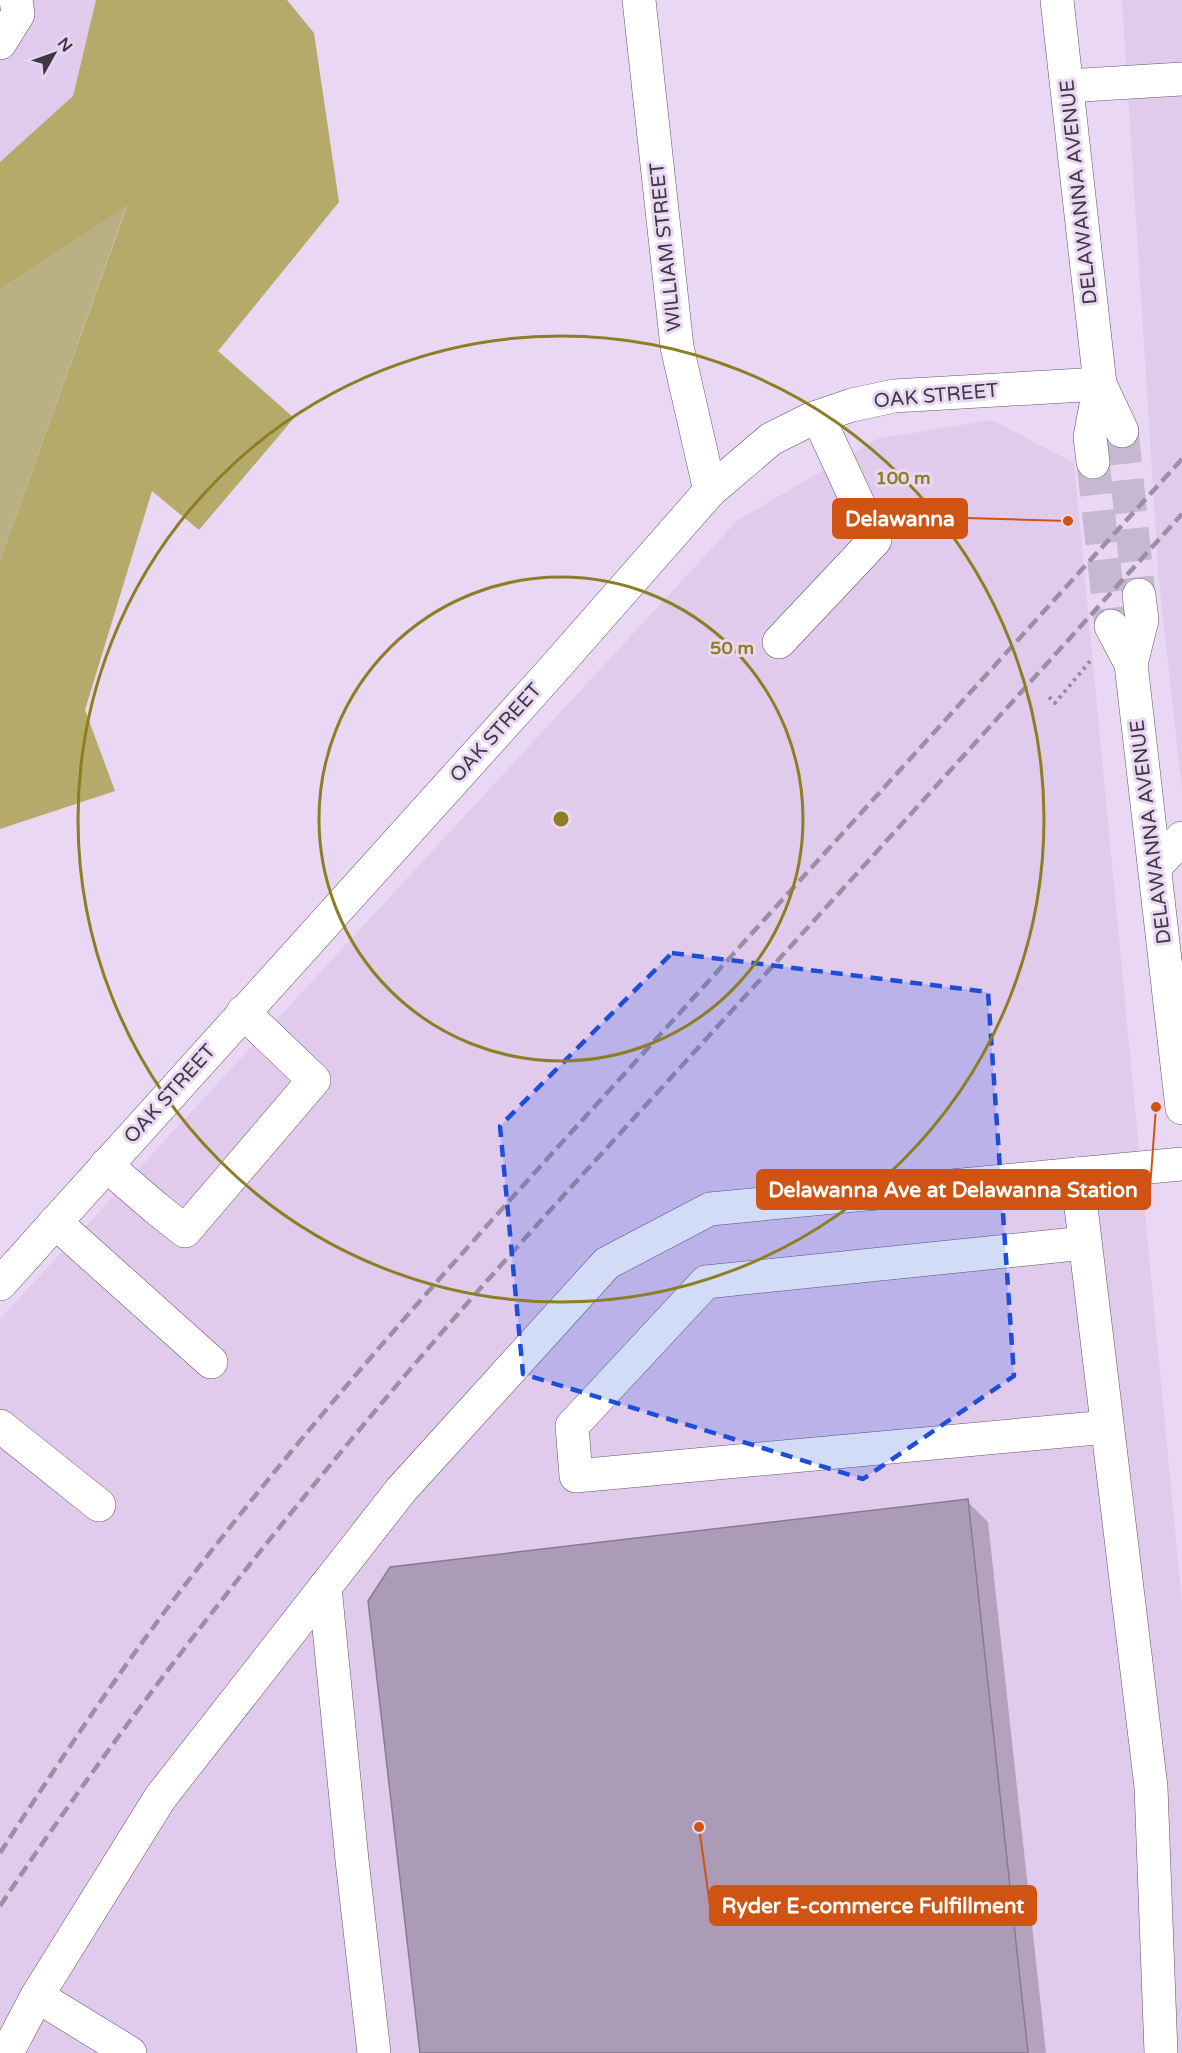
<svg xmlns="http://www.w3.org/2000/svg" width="1182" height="2053" viewBox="0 0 1182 2053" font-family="'Varela Round',sans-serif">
<rect width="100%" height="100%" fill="#e9d7f3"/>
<!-- built -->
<g fill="#e1cbed">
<polygon points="0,0 96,0 73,96 0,162"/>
<polygon points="1122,0 1182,0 1182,790 1159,581"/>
<polygon points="992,420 1074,463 1182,1604 1182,2053 0,2053 0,1319 738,520 877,439"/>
</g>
<!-- green -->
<polygon fill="#b9b083" points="127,205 0,561 0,289"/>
<!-- forest -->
<polygon fill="#b6aa6a" points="96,0 287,0 314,33 339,202 218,351 294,418 199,530 152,491 85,710 115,791 0,829 0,561 127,206 0,289 0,162 73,96"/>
<!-- shadow -->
<polygon fill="#0003" points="967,1501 988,1522 1046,2053 421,2053"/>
<!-- building -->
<polygon fill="#ac9bb6" stroke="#897a93" stroke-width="1.5" points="968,1499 1028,2053 420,2053 368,1601 390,1567"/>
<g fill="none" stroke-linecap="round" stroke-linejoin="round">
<!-- minor-tunnel -->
<g stroke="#c7b7d0" stroke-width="33" stroke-dasharray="33 16" stroke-linecap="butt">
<polyline points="1122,431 1139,595"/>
<polyline points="1093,462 1111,626"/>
</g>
<defs>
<g id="minor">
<polyline points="639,0 677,347 710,491"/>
<polyline points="1057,0 1100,384 1090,437 1093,462"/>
<polyline points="0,43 18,14 16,0"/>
<polyline points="1067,86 1182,79"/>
<polyline points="1100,384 1122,431"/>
<polyline points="1139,595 1142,620 1131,664 1182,1108"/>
<polyline points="1111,626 1131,664"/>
<polyline points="779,642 875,540 818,417"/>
<polyline points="1155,867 1182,838"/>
<polyline points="106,1165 156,1208 185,1231 314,1080 243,1012"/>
<polyline points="1077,1174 1151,1787 1161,2053"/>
<polyline points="55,1222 211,1362"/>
<polyline points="1085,1243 706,1282 572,1426 576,1476 1107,1427"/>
<polyline points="0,1284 551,672 710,491 771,439 811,419 852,405 894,396 1100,384"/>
<polyline points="0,1426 99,1505"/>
<polyline points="325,1587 352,1860 374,2053"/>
<polyline points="37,1996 130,2053"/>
<polyline points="7,2053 37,1996 160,1798 401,1490 607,1263 710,1209 1182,1164"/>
</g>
</defs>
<!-- minor casing -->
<use href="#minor" stroke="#62536b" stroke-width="34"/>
<!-- path -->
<polyline stroke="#96899d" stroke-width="4" stroke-dasharray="3 4.5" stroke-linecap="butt" points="1049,697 1055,703 1092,659"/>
<!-- minor -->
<use href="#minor" stroke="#fff" stroke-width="33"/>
<!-- rail -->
<g stroke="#9b8fa3" stroke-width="4.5" stroke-dasharray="12 6" stroke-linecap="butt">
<path d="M0 1853C53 1771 107 1689 166 1610 317 1409 488 1224 657 1038 832 845 1007 652 1182 459"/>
<path d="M0 1906C127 1715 270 1534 419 1359 512 1250 610 1145 707 1038 866 864 1024 689 1182 514"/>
</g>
</g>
<!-- marked area -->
<path fill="#1d4ed8" fill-opacity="0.2" stroke="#1d4ed8" stroke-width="4.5" stroke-dasharray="12 8" stroke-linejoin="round" d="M672 953 988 992 1014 1376 863 1479 523 1374 500 1126Z"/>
<!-- distance rings -->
<g fill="none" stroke="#8d7d23" stroke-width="3">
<circle cx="561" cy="819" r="242"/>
<circle cx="561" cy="819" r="483"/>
</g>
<g text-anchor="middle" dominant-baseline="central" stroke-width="6" stroke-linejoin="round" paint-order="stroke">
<!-- street labels -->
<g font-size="20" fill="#403944" stroke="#e9d7f3">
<text transform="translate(1079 192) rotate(-96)">DELAWANNA AVENUE</text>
<text transform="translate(666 247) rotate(-96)">WILLIAM STREET</text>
<text transform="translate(936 396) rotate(-5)">OAK STREET</text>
<text transform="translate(496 733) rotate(-48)">OAK STREET</text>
<text transform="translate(1151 832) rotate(-97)">DELAWANNA AVENUE</text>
<text transform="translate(170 1094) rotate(-48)">OAK STREET</text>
</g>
</g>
<circle cx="561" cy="819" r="9" fill="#8d7d23" stroke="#e9d7f3" stroke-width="3"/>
<g font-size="18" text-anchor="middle" font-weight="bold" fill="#8d7d23" stroke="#e9d7f3" stroke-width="6" stroke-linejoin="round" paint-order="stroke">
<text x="903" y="484">100 m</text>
<text x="732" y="654">50 m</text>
</g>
<!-- callouts -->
<path fill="none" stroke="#cf5414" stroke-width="2" d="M1068 521L967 518M1156 1107L1150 1189M699 1827L710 1906"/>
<g fill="#cf5414" stroke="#e9d7f3" stroke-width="2">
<circle cx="1068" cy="521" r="6"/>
<circle cx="1156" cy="1107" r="6"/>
<circle cx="699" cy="1827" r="6"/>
</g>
<g fill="#cf5414" stroke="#cf5414" stroke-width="2">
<rect x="833" y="499" width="134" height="39" rx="6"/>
<rect x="757" y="1170" width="393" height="39" rx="6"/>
<rect x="710" y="1886" width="326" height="39" rx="6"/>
</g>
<g font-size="21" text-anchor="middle" font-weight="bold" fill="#fff">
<text x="900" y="526">Delawanna</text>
<text x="953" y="1197">Delawanna Ave at Delawanna Station</text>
<text x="873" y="1913">Ryder E-commerce Fulfillment</text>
</g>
<!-- north arrow -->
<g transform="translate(54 54) rotate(50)" stroke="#e9d7f3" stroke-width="4.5" paint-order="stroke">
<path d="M0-4.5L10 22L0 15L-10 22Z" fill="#403944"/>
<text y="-9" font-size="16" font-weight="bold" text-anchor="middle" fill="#403944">N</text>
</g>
</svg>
